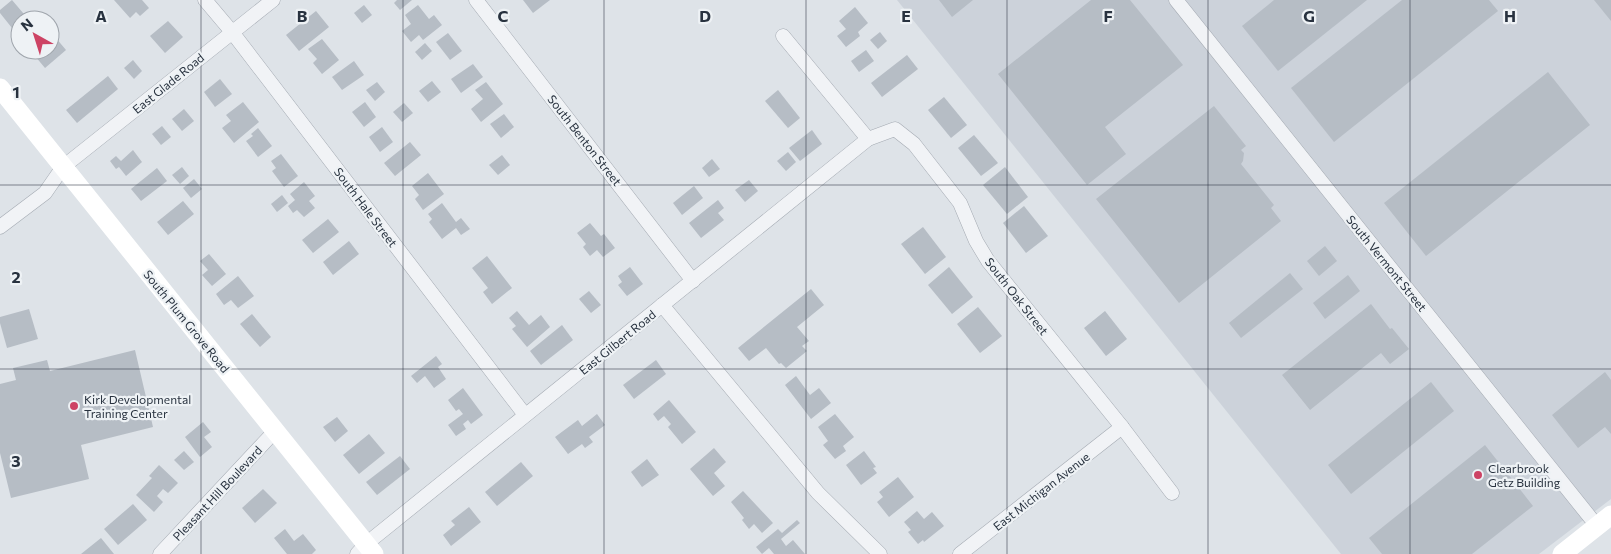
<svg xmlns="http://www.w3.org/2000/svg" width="1611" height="554" viewBox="0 0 1611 554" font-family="Commissioner,sans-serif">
<rect width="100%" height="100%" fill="#dee3e8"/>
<!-- built -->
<polygon fill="#ccd2da" points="897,0 1611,0 1611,499 1539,554 1341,554"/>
<!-- building -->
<g fill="#b6bdc5">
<polygon points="12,0 29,20 20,20 20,38 0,13 0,10"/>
<polygon points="114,0 142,0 149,8 140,16 136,12 130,18"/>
<polygon points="397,0 412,0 400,10 394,3"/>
<polygon points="523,0 550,0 533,13"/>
<polygon points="939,0 973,0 952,17"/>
<polygon points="1091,0 1130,0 1183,65 1105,127 1126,154 1087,185 998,74"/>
<polygon points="1274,0 1367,0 1278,71 1242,26"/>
<polygon points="1402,0 1489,0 1498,11 1334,142 1291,88"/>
<polygon points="1594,0 1611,0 1611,21"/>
<polygon points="364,5 372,15 362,23 354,13"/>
<polygon points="418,5 429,19 434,15 442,25 423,40 419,35 411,42 402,31 411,24 405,15"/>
<polygon points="855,7 868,23 858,32 860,36 846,47 837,36 846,29 839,21"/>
<polygon points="316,11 329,27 299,51 286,35"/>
<polygon points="168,21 183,37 165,53 150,36"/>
<polygon points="50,31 66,50 45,68 30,50 50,50"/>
<polygon points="880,32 887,41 878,49 870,40"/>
<polygon points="448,33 462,51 450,60 436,42"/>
<polygon points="322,39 339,60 322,74 313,63 317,59 308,49"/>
<polygon points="425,43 432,51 422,60 415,52"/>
<polygon points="866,50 874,61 859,72 851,61"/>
<polygon points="907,55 918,69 882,97 871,83"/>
<polygon points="133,60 142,71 134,79 124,68"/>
<polygon points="354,61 364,75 342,90 332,77"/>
<polygon points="473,64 483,77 461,93 451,79"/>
<polygon points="1548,72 1590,125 1426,256 1384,203"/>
<polygon points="108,76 118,89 77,123 66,110"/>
<polygon points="220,79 232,94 215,107 204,92"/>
<polygon points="432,81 441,92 428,102 419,91"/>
<polygon points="377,82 385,92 375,101 366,90"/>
<polygon points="486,82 503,104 481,122 471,109 483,99 475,90"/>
<polygon points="778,90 800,118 788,128 765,101"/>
<polygon points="944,97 967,125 951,138 928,110"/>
<polygon points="243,102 259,122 234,143 222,128 231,121 226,115"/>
<polygon points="365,102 376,117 364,127 352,112"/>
<polygon points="404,103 413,113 402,122 393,112"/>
<polygon points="1214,106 1246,146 1241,150 1244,153 1243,161 1241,164 1274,205 1271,208 1281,221 1179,303 1096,199"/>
<polygon points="184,109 194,121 182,131 172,119"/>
<polygon points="504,114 514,127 501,138 490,124"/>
<polygon points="162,126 171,137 161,145 152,134"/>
<polygon points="382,127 393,142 380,152 369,137"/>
<polygon points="258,128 272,146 258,157 246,141 253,136 251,134"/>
<polygon points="812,130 822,144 800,161 789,148"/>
<polygon points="974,135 998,163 981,176 958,148"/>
<polygon points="410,142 421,155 395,176 384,163"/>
<polygon points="133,150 142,162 126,176 119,167 116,169 110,161 116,156 121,161"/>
<polygon points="788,152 796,162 786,171 777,161"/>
<polygon points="281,154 298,176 284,187 272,171 276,168 271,161"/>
<polygon points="502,155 510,165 498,175 489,165"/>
<polygon points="712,159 720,169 709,177 702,168"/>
<polygon points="182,167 189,176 180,184 172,175"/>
<polygon points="1005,167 1028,197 1007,214 983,185"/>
<polygon points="157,168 167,181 141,201 131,189"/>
<polygon points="428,173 444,194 423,210 415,199 419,195 412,186"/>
<polygon points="194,179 202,189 191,198 183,188"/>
<polygon points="749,180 758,191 745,202 735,190"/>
<polygon points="304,182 315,196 309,201 315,208 304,217 297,210 293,213 288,206 295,200 290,194"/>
<polygon points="694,186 703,198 682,215 673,203"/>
<polygon points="282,195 288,203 277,212 271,204"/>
<polygon points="718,200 724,208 718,213 724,220 701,238 689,223"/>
<polygon points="183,201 194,214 168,235 157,222"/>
<polygon points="442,203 456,222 461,218 470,229 461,235 456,228 442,239 429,222 432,219 428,214"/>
<polygon points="1024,206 1048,236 1026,253 1003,223"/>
<polygon points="328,219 339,232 313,253 302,240"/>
<polygon points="590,223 601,236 604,234 615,248 603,257 597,250 590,256 583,247 586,244 577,233"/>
<polygon points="923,227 946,257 925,274 901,244"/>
<polygon points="349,241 359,254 333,275 323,262"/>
<polygon points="1325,246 1337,261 1319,276 1307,261"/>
<polygon points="209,254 226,274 212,286 202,275 208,270 200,261"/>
<polygon points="487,256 512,288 492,304 483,292 488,288 472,268"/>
<polygon points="630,267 643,284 627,296 618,285 622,282 618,276"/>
<polygon points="949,267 973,297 952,314 928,285"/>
<polygon points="1290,273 1303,289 1241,338 1229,323"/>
<polygon points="1348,275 1360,291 1325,319 1313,303"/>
<polygon points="238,276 254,296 238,308 231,300 224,305 216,294"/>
<polygon points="811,289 824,305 797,327 809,341 802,346 807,351 786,368 781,363 779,364 766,348 749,361 738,348"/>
<polygon points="589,291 601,305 591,313 579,299"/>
<polygon points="1371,304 1390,329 1392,328 1409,349 1390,364 1381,353 1310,410 1282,375"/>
<polygon points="978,307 1002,336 980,353 957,324"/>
<polygon points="29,309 38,339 7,348 0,323 0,317"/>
<polygon points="517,311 529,325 541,315 550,327 527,347 512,329 516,326 509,318"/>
<polygon points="1105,311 1127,339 1106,356 1084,328"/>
<polygon points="252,314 271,337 260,347 240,324"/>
<polygon points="562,325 573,340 541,365 530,351"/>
<polygon points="135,350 153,427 81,445 89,479 11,498 0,453 0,384 16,380 13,368 47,360 50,371"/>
<polygon points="436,356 442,364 438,367 446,379 434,388 425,376 417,383 411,376"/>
<polygon points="656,360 666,374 634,399 623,385"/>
<polygon points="1605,372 1611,380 1611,434 1605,427 1578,448 1552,415"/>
<polygon points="796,376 810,395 819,388 831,403 811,419 785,385"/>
<polygon points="1431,382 1454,411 1351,494 1328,465"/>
<polygon points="463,388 483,415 471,424 468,420 463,424 466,429 456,436 448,425 463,414 459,409 456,411 448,400"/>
<polygon points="669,400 696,432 682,444 668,427 671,424 664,416 658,421 653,414"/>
<polygon points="597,414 605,425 589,437 593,442 585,448 582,444 568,454 555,437 578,420 582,426"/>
<polygon points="835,414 854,437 843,446 846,451 835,459 823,445 828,441 818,427"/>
<polygon points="337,417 348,431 335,442 323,427"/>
<polygon points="203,422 211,432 204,437 212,447 200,457 185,437"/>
<polygon points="369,434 385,453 359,474 343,455"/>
<polygon points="1485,445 1533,506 1472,554 1382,554 1369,538"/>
<polygon points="714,448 726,462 714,473 725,486 713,496 690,469"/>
<polygon points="184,451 194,462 184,470 174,460"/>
<polygon points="864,451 876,467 873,468 877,473 861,485 846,465"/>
<polygon points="400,456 410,469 377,495 366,482"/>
<polygon points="647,459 659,475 642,487 631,472"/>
<polygon points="521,462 533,476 497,506 485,492"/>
<polygon points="159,465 178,483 168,493 163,489 157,496 163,502 154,512 136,495 152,478 149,476"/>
<polygon points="898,477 914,497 889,517 877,502 883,497 879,492"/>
<polygon points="263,489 277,503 255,523 242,508"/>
<polygon points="743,491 773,523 762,533 754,524 749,529 742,520 744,518 731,502"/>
<polygon points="133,504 147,520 118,545 104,529"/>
<polygon points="469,507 481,522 451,546 443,535 455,525 451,521"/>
<polygon points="917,511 924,519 932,512 944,526 924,542 923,540 918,544 908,532 911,530 904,522"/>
<polygon points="797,520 800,523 781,539 786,546 793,540 805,554 774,554 769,548 762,554 756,547 778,529 782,533"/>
<polygon points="285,529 294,541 303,534 316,550 312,554 287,554 274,538"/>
<polygon points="101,538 114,554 81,554"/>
</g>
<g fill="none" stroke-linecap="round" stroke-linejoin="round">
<defs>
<g id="street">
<polyline points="205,0 232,32 525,415"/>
<polyline points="476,0 693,281"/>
<polyline points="1176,0 1597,526"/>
<polyline points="783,36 868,139 895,129 914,144 960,203 976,241 988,261 1122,427 1172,493"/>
<polyline points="0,227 45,193 63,167 273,0"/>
<polyline points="662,305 818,493 880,554"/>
<polyline points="160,554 275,431"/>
<polyline points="357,554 366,544 868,139"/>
<polyline points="960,554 1122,427"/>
</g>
</defs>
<!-- street casing -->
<use href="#street" stroke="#a4aab2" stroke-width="15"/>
<!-- street -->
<use href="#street" stroke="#f1f3f6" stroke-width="14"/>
<!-- secondary -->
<g stroke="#fff" stroke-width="19">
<polyline points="0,88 374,554"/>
<polyline points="1562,554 1611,515"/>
</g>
</g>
<!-- grid -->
<path fill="none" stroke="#28323f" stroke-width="1" stroke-opacity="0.55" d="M201 0V554M403 0V554M604 0V554M806 0V554M1007 0V554M1208 0V554M1410 0V554M0 185H1611M0 369H1611"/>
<!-- markers -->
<g fill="#cd4364" stroke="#eef2f5" stroke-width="2">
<circle cx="74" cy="406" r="5"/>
<circle cx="1478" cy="475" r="5"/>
</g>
<g text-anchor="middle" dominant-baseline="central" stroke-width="4.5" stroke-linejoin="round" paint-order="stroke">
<!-- street labels -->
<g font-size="12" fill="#28323f" stroke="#eef2f5">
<text transform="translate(168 83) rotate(-39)">East Glade Road</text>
<text transform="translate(585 140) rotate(52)">South Benton Street</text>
<text transform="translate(366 207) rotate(53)">South Hale Street</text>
<text transform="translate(1387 263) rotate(51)">South Vermont Street</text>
<text transform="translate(1017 296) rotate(52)">South Oak Street</text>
<text transform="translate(187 321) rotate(51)">South Plum Grove Road</text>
<text transform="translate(617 342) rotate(-39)">East Gilbert Road</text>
<text transform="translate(1041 491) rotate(-38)">East Michigan Avenue</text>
<text transform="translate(217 493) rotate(-47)">Pleasant Hill Boulevard</text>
</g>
<!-- poi labels -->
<g font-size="12" fill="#28323f" stroke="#eef2f5" text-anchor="start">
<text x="84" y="399">Kirk Developmental<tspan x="84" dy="14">Training Center</tspan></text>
<text x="1488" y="468">Clearbrook<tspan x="1488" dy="14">Getz Building</tspan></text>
</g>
</g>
<g font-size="16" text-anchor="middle" font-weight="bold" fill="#28323f" stroke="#eef2f5" stroke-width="4.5" stroke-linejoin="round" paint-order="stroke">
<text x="101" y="22">A</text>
<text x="302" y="22">B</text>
<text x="503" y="22">C</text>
<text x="705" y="22">D</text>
<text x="906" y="22">E</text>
<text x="1108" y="22">F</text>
<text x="1309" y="22">G</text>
<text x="1510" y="22">H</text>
<text x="16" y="98">1</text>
<text x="16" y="283">2</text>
<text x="16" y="467">3</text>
</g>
<!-- north arrow -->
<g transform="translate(35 35) rotate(321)"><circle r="24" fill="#eef2f5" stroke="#9fa5ac"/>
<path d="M0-4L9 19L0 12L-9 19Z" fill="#cd4364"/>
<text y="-8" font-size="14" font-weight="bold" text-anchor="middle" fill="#28323f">N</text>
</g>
</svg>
